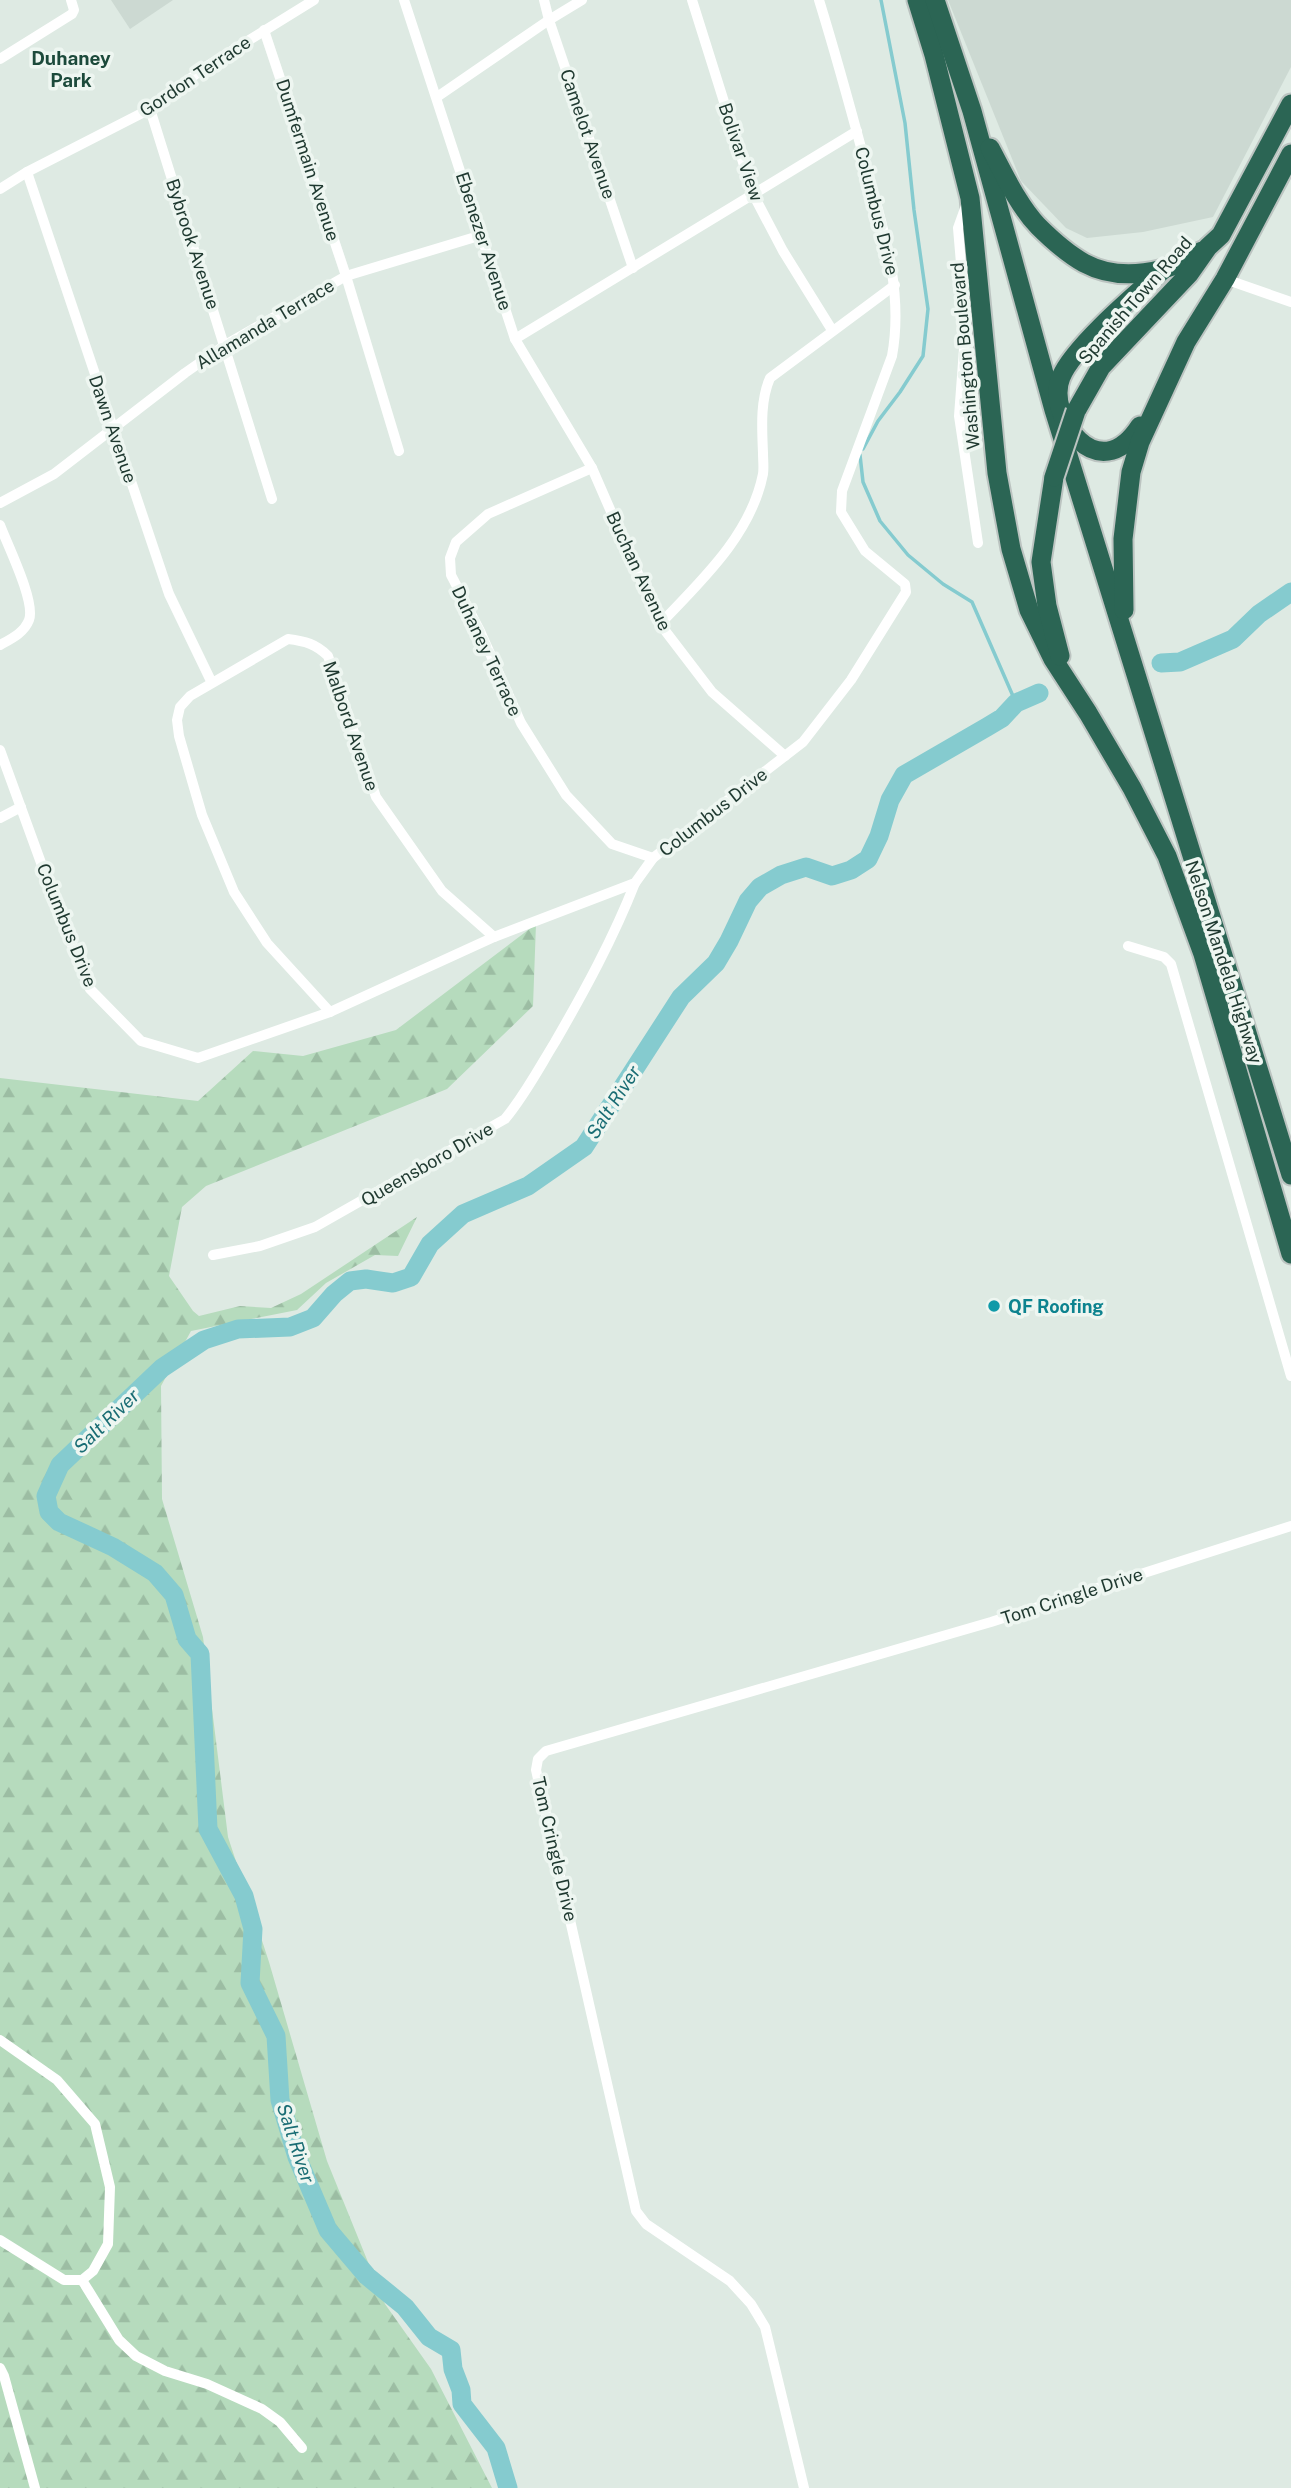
<svg xmlns="http://www.w3.org/2000/svg" width="1291" height="2488" viewBox="0 0 1291 2488" font-family="'Public Sans',sans-serif">
<defs>
<pattern id="forest-firs" width="22" height="20" patternUnits="userSpaceOnUse" patternTransform="scale(1.75)"><rect width="22" height="20" fill="#b6dbbd"/><path d="M5 1l3.5 6h-7zM16 11l3.5 6h-7z" fill="#9cbda3"/></pattern>
</defs>
<rect width="100%" height="100%" fill="#deeae3"/>
<!-- built -->
<g fill="#ccd9d2">
<polygon points="111,0 173,0 130,29"/>
<polygon points="948,0 1291,0 1291,67 1213,217 1143,232 1087,238 1066,228 1021,181"/>
</g>
<!-- forest -->
<polygon fill="url(#forest-firs)" points="536,924 533,1006 447,1089 206,1186 182,1207 169,1276 193,1311 199,1316 240,1306 271,1308 301,1294 417,1217 398,1256 375,1255 326,1283 297,1310 191,1331 161,1386 162,1499 203,1637 228,1837 269,1962 327,2161 385,2304 431,2369 492,2488 0,2488 0,1078 198,1101 253,1051 303,1056 396,1030"/>
<g fill="none" stroke-linecap="round" stroke-linejoin="round">
<!-- stream -->
<g stroke="#85cbcf" stroke-width="3.5">
<polyline points="863,449 878,421 900,392 923,356 928,309 914,210 905,123 881,0"/>
<polyline points="860,455 863,482 880,521 908,555 943,584 972,602 1016,703"/>
</g>
<!-- river -->
<g stroke="#85cbcf" stroke-width="19">
<polyline points="1161,663 1180,662 1233,639 1259,614 1291,592"/>
<polyline points="508,2488 496,2448 462,2404 461,2390 453,2369 451,2350 429,2337 405,2307 367,2276 328,2230 297,2157 280,2100 276,2036 250,1983 253,1929 244,1896 208,1829 200,1654 187,1639 174,1595 155,1573 113,1547 59,1522 49,1512 46,1496 60,1465 162,1368 204,1340 238,1329 290,1327 313,1318 334,1294 350,1281 366,1279 393,1283 411,1277 430,1244 463,1214 528,1186 584,1147 681,997 716,963 729,941 748,901 760,887 781,875 806,867 832,876 851,870 868,859 879,836 890,800 904,775 987,727 1002,718 1016,703 1039,693"/>
</g>
<defs>
<g id="highway">
<polyline points="917,0 934,55 970,198 997,473 1011,549 1029,610 1053,659 1088,713 1132,788 1167,856 1203,954 1291,1254"/>
<polyline points="935,0 972,111 1054,410 1291,1175"/>
<path d="M990 148C1004 174 1018 205 1038 226 1051 239 1068 254 1084 263 1121 283 1169 273 1202 251"/>
<polyline points="1076,411 1101,367 1189,274 1208,247 1221,235 1291,104"/>
<path d="M1140 426C1098 491 1045 415 1061 377 1074 346 1137 293 1164 269"/>
<polyline points="1054,477 1041,562 1047,606 1060,656"/>
<polyline points="1124,610 1123,539 1131,472 1140,442 1186,342 1225,279 1291,154"/>
</g>
</defs>
<!-- highway casing -->
<use href="#highway" stroke="#bcc4c1" stroke-width="23"/>
<!-- street -->
<g stroke="#fff" stroke-width="10">
<polyline points="404,0 515,339 592,468 660,624 712,692 785,756"/>
<polyline points="544,0 549,20 633,268"/>
<polyline points="692,0 753,194 783,251 832,330"/>
<polyline points="264,30 346,276 399,451"/>
<polyline points="0,59 72,14 74,10 71,0"/>
<polyline points="437,97 549,20 582,0"/>
<polyline points="150,109 272,499"/>
<polyline points="27,172 169,594 211,681"/>
<polyline points="0,189 27,172 150,109 204,68 314,0"/>
<polyline points="967,203 958,228 966,322 959,416 978,543"/>
<polyline points="1225,279 1291,302"/>
<polyline points="515,339 857,131"/>
<polyline points="592,468 488,514 456,542 450,558 451,575 480,631 521,723 566,795 612,844 653,858"/>
<polyline points="0,503 54,474 185,373 225,345 346,276 482,235"/>
<path d="M0 525C7 544 36 602 29 620 24 633 11 639 0 645"/>
<path d="M660 624C701 581 751 535 763 474 764 468 763 460 763 453 762 428 760 401 770 378L895 285"/>
<path d="M0 750 60 915 90 989 141 1041 198 1058 330 1012 494 937 635 883 653 858 803 742 851 680 906 592 905 584 865 551 841 512 842 491 892 356C904 291 883 228 866 166 851 110 836 55 819 0"/>
<polyline points="0,818 21,807"/>
<polyline points="1128,946 1164,957 1171,964 1291,1376"/>
<path d="M330 1012 267 943 234 892 202 815 179 736 177 720 180 707 190 696 288 639C305 641 316 644 328 656L376 797 442 891 494 937"/>
<path d="M213 1255 260 1246 315 1227 505 1119C525 1095 539 1068 555 1042 585 990 613 939 635 883"/>
<polyline points="0,2040 57,2080 95,2124 110,2187 108,2244 93,2271 82,2280 64,2280 0,2240"/>
<polyline points="82,2280 119,2340 136,2356 165,2371 207,2384 262,2409 280,2422 302,2448"/>
<polyline points="0,2368 4,2376 35,2488"/>
<polyline points="804,2488 765,2327 751,2304 730,2281 646,2224 636,2211 536,1770 538,1759 546,1751 991,1622 1291,1526"/>
</g>
<!-- highway -->
<use href="#highway" stroke="#2b6554" stroke-width="19"/>
<defs>
<polyline id="highway-bridge" points="1054,477 1076,411"/>
</defs>
<!-- highway-bridge casing -->
<use href="#highway-bridge" stroke="#bcc4c1" stroke-width="23" stroke-linecap="butt"/>
<!-- highway-bridge -->
<use href="#highway-bridge" stroke="#2b6554" stroke-width="19"/>
</g>
<!-- markers -->
<circle fill="#0f9aa8" stroke="#eef6f1" stroke-width="2.5" cx="994" cy="1306" r="7"/>
<g text-anchor="middle" dominant-baseline="central" stroke-width="7" stroke-linejoin="round" paint-order="stroke">
<!-- street labels -->
<g font-size="18" fill="#1f3930" stroke="#eef6f1">
<text transform="translate(195 76) rotate(-34)">Gordon Terrace</text>
<text transform="translate(588 134) rotate(71)">Camelot Avenue</text>
<text transform="translate(741 152) rotate(71)">Bolivar View</text>
<text transform="translate(308 160) rotate(72)">Dumfermain Avenue</text>
<text transform="translate(877 211) rotate(76)">Columbus Drive</text>
<text transform="translate(484 241) rotate(72)">Ebenezer Avenue</text>
<text transform="translate(193 244) rotate(72)">Bybrook Avenue</text>
<text transform="translate(1135 300) rotate(-49)">Spanish Town Road</text>
<text transform="translate(265 324) rotate(-31)">Allamanda Terrace</text>
<text transform="translate(965 356) rotate(-95)">Washington Boulevard</text>
<text transform="translate(113 429) rotate(71)">Dawn Avenue</text>
<text transform="translate(639 571) rotate(65)">Buchan Avenue</text>
<text transform="translate(487 651) rotate(65)">Duhaney Terrace</text>
<text transform="translate(351 726) rotate(71)">Malbord Avenue</text>
<text transform="translate(713 812) rotate(-38)">Columbus Drive</text>
<text transform="translate(67 925) rotate(68)">Columbus Drive</text>
<text transform="translate(1224 962) rotate(72)">Nelson Mandela Highway</text>
<text transform="translate(427 1164) rotate(-30)">Queensboro Drive</text>
<text transform="translate(1072 1596) rotate(-18)">Tom Cringle Drive</text>
<text transform="translate(555 1849) rotate(77)">Tom Cringle Drive</text>
</g>
<!-- culture labels -->
<g font-size="18" font-weight="bold" fill="#0d838f" stroke="#eef6f1" text-anchor="start">
<text x="1008" y="1306">QF Roofing</text>
</g>
<!-- neighbourhood labels -->
<g font-size="19" font-weight="bold" fill="#1c4a3b" stroke="#eef6f1">
<text x="71" y="58">Duhaney<tspan x="71" dy="22">Park</tspan></text>
</g>
<!-- water labels -->
<g font-size="19" font-style="italic" fill="#1a6d74" stroke="#eef6f1">
<text transform="translate(613 1102) rotate(-57)">Salt River</text>
<text transform="translate(106 1421) rotate(-44)">Salt River</text>
<text transform="translate(296 2143) rotate(72)">Salt River</text>
</g>
</g>
</svg>
